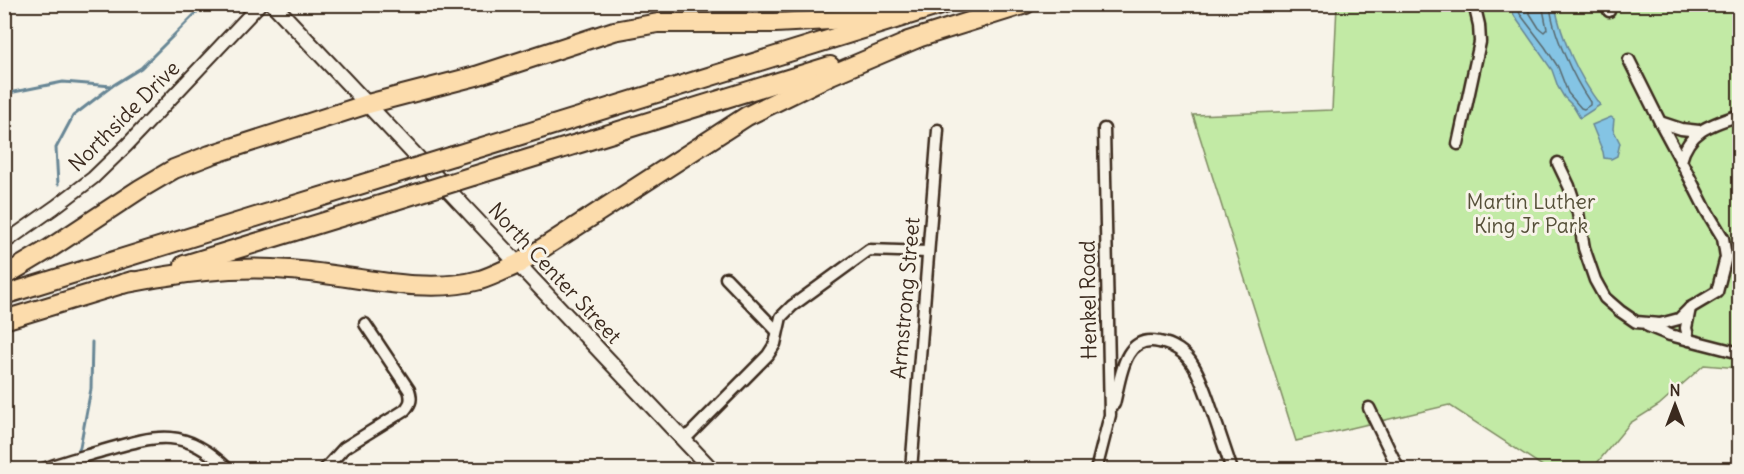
<svg xmlns="http://www.w3.org/2000/svg" width="1744" height="474" viewBox="0 0 1744 474" font-family="Delius,sans-serif">
<rect width="100%" height="100%" fill="#f7f3e8"/>
<filter id="ink" filterUnits="userSpaceOnUse"><feTurbulence type="fractalNoise" baseFrequency=".0167" numOctaves="2"/><feDisplacementMap in="SourceGraphic" scale="12" xChannelSelector="R" yChannelSelector="G"/><feConvolveMatrix kernelMatrix="1 2 1 2 8 2 1 2 1" color-interpolation-filters="sRGB"/></filter>
<g filter="url(#ink)">
<!-- green -->
<polygon fill="#c2eaa5" stroke="#7e8a62" stroke-width="1.5" points="1337,5 1739,5 1739,368 1704,365 1659,405 1630,423 1592,469 1547,469 1449,405 1296,441 1193,115 1332,110"/>
<!-- water -->
<g fill="#84c4e4" stroke="#678695" stroke-width="1.5">
<path d="M1509 5H1555C1561 39 1579 77 1600 105L1580 118 1573 106 1564 97 1558 87 1552 70 1515 17Z"/>
<polygon points="1611,117 1614,119 1613,129 1620,143 1617,156 1611,159 1604,158 1603,152 1592,125"/>
</g>
<g fill="none" stroke-linecap="round" stroke-linejoin="round">
<!-- shore -->
<g stroke="#58686d" stroke-width="1.5">
<path d="M1516 4 1520 14 1545 47 1558 67 1568 93 1581 108 1584 109 1590 105V102C1574 79 1552 33 1550 4"/>
<polyline points="1524,4 1539,28 1544,32 1547,29 1542,4"/>
</g>
<!-- stream -->
<g stroke="#678695" stroke-width="3">
<polyline points="4,94 63,82 112,86 141,68 205,4"/>
<polyline points="58,184 56,148 73,116 112,86"/>
<polyline points="76,455 80,447 91,389 92,342"/>
</g>
<defs>
<g id="minor">
<polyline points="1607,4 1609,11"/>
<polyline points="1629,60 1660,122 1681,129 1699,131"/>
<polyline points="1660,122 1681,161"/>
<polyline points="1458,144 1480,42 1479,25 1474,4"/>
<path d="M1558 163 1569 186 1578 213 1584 248 1595 280 1605 298 1620 311 1636 322 1660 324 1679 319 1690 308 1717 292 1726 257 1723 238 1706 210 1681 161C1689 130 1712 124 1740 115"/>
<polyline points="726,278 777,331"/>
<polyline points="1648,326 1670,335 1740,353"/>
<polyline points="1689,340 1686,328 1690,308"/>
<path d="M1114 404C1121 377 1123 334 1159 342 1173 344 1186 353 1193 365 1201 378 1206 393 1211 408 1218 428 1225 449 1232 470"/>
<polyline points="1369,408 1399,470"/>
<polyline points="684,440 768,355 775,344 781,317 792,306 869,250 928,252"/>
<path d="M41 470C61 462 82 457 102 451 157 435 184 426 229 470"/>
<path d="M324 470 344 448 405 410C411 403 412 399 409 390L365 324"/>
<polyline points="911,470 938,130"/>
<polyline points="1096,470 1110,415 1104,129"/>
</g>
<polyline id="tertiary" points="4,243 55,207 93,178 127,145 260,4"/>
<polyline id="secondary" points="273,4 712,470"/>
<g id="motorway">
<polyline points="908,41 1026,4"/>
<polyline points="453,156 944,4"/>
<polyline points="473,176 830,66"/>
<polyline points="184,265 393,201"/>
<polyline points="4,276 49,249 140,189 174,169 210,155 368,104 476,76 614,31 658,23 775,23 849,19 923,4"/>
<path d="M122 284C178 273 232 265 290 270 348 274 423 296 480 280 493 276 506 269 518 264L747 116 831 75 918 38"/>
<polyline points="4,295 385,177"/>
<polyline points="4,320 132,281"/>
</g>
</defs>
<!-- minor casing -->
<use href="#minor" stroke="#3b2a1e" stroke-width="15"/>
<!-- tertiary casing -->
<use href="#tertiary" stroke="#3b2a1e" stroke-width="16"/>
<!-- secondary casing -->
<use href="#secondary" stroke="#3b2a1e" stroke-width="18"/>
<!-- motorway casing -->
<use href="#motorway" stroke="#3b2a1e" stroke-width="22"/>
<!-- minor -->
<use href="#minor" stroke="#f7f3e8" stroke-width="10"/>
<!-- tertiary -->
<use href="#tertiary" stroke="#f7f3e8" stroke-width="12"/>
<!-- secondary -->
<use href="#secondary" stroke="#f7f3e8" stroke-width="14"/>
<!-- motorway -->
<use href="#motorway" stroke="#fcdcac" stroke-width="18"/>
<defs>
<g id="motorway-bridge">
<polyline points="385,177 453,156"/>
<polyline points="393,201 473,176"/>
</g>
</defs>
<!-- motorway-bridge casing -->
<use href="#motorway-bridge" stroke="#3b2a1e" stroke-width="22" stroke-linecap="butt"/>
<!-- motorway-bridge -->
<use href="#motorway-bridge" stroke="#fcdcac" stroke-width="18"/>
</g>
</g>
<g text-anchor="middle" dominant-baseline="central" stroke-width="6" stroke-linejoin="round" paint-order="stroke">
<!-- street labels -->
<g font-size="21" fill="#3b2a1e" stroke="#f7f3e8">
<text transform="translate(124 116) rotate(-45)">Northside Drive</text>
<text transform="translate(555 273) rotate(47)">North Center Street</text>
<text transform="translate(905 298) rotate(-85)">Armstrong Street</text>
<text transform="translate(1088 300) rotate(-91)">Henkel Road</text>
</g>
<!-- park labels -->
<g font-size="21" fill="#565039" stroke="#f7f3e8">
<text x="1531" y="201">Martin Luther<tspan x="1531" dy="24">King Jr Park</tspan></text>
</g>
</g>
<!-- margin -->
<rect width="1744" height="474" fill="none" stroke="#f7f3e8" stroke-width="24"/>
<rect x="12" y="12" width="1720" height="450" fill="none" stroke="#3b2a1e" stroke-width="2" filter="url(#ink)"/>
<!-- north arrow -->
<g transform="translate(1675 405)" stroke="#f7f3e8" stroke-width="4.5" paint-order="stroke">
<path d="M0-4.5L10 22L0 15L-10 22Z" fill="#3b2a1e"/>
<text y="-9" font-size="16" font-weight="bold" text-anchor="middle" fill="#3b2a1e">N</text>
</g>
</svg>
